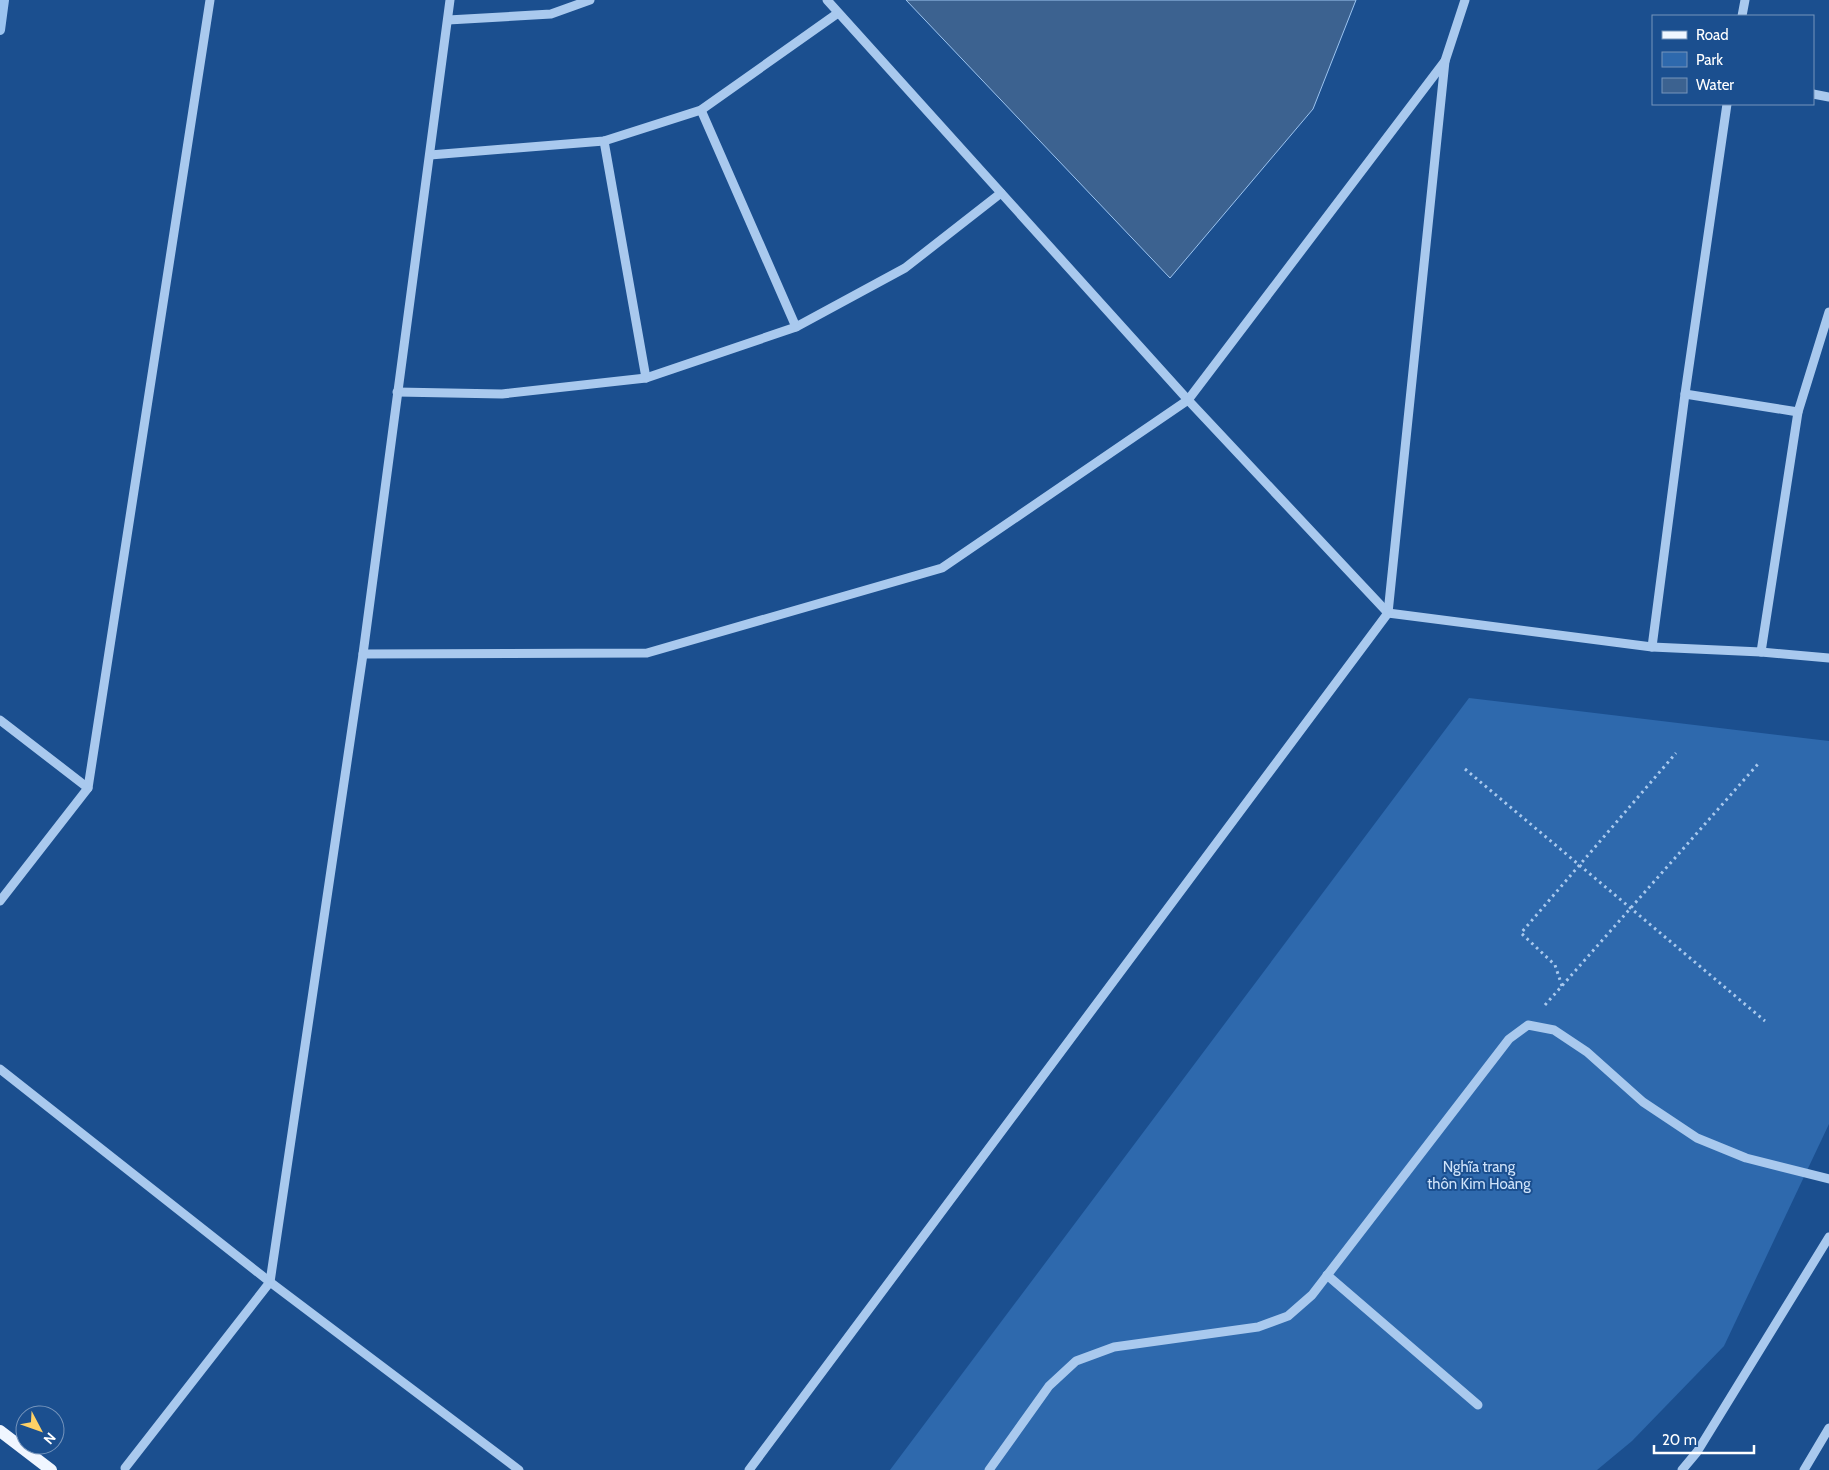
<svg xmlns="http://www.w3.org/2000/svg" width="1829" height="1470" viewBox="0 0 1829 1470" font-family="Cabin,sans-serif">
<rect width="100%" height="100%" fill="#1b4f8f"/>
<!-- green -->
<polygon fill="#2e69ad" points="1469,698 1829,741 1829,1124 1724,1346 1632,1441 1597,1470 890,1470"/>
<!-- water -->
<polygon fill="#3c6290" stroke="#9cc4f0" points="906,0 1356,0 1313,109 1170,278"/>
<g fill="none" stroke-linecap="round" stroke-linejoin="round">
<!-- stream -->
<polyline stroke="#9cc4f0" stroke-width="10" points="0,30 4,0"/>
<!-- path -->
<g stroke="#a9c9ee" stroke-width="3" stroke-dasharray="2.5 4" stroke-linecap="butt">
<polyline points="1465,769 1765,1021"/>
<polyline points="1562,986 1555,965 1521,933 1676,753"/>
<polyline points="1545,1005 1758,764"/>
</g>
<!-- minor -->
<g stroke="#a9c9ee" stroke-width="9">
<polyline points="827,0 1188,400 1388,613 1652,647 1761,652 1829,658"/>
<polyline points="1742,16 1745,0"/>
<polyline points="448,20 551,14 590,0"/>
<polyline points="1813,94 1829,97"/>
<polyline points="701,110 796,327"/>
<polyline points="604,141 646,378"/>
<polyline points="430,155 604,141 701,110 838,13"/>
<polyline points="397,392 502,394 646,378 796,327 905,268 1001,193"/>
<polyline points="1685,394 1798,412"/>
<polyline points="1652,647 1685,394 1727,104"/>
<polyline points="1761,652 1798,412 1829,312"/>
<polyline points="363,654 647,653 942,568 1188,400 1445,61 1465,0"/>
<polyline points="0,720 88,788"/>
<polyline points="0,901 88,788 210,0"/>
<polyline points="0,1069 270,1282 519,1470"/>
<polyline points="1327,1275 1478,1405"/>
<polyline points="125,1468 270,1282 363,654 450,0"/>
<polyline points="749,1470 1388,613 1445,61"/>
<polyline points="989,1470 1049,1386 1076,1361 1114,1347 1258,1327 1288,1316 1312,1295 1509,1039 1528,1025 1554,1030 1587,1052 1643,1102 1697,1138 1746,1158 1829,1179"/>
<polyline points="1682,1470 1697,1452 1829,1237"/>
<polyline points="1804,1470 1829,1428"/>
</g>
<!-- major -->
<polyline stroke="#f0f6ff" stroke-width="12" points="0,1431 51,1470"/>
</g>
<g text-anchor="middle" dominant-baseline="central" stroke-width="4" stroke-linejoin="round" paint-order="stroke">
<!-- park labels -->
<g font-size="15" fill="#cfe3fa" stroke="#1b4f8f">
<text x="1479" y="1167">Nghĩa trang<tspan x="1479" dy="17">thôn Kim Hoàng</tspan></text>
</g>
</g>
<!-- legend -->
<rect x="1652" y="15" width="162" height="90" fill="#1b4f8f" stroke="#7695bc"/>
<rect x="1662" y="31" width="25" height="8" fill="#f0f6ff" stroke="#7695bc"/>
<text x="1696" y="40" font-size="15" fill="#ffffff">Road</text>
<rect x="1662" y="52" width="25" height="15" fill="#2e69ad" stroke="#7695bc"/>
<text x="1696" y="65" font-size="15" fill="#ffffff">Park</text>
<rect x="1662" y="78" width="25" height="15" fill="#3c6290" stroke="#7695bc"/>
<text x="1696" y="90" font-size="15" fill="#ffffff">Water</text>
<!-- north arrow -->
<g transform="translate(40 1430) rotate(131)"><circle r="24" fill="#1b4f8f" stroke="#7695bc"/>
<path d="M0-4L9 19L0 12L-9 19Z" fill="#ffd166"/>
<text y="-8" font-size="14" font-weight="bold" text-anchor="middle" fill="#ffffff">N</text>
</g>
<!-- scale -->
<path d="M1654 1445v8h100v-8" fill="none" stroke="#ffffff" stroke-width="2.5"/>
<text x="1662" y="1445" font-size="15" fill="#ffffff" stroke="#1b4f8f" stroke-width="4" paint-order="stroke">20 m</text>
</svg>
